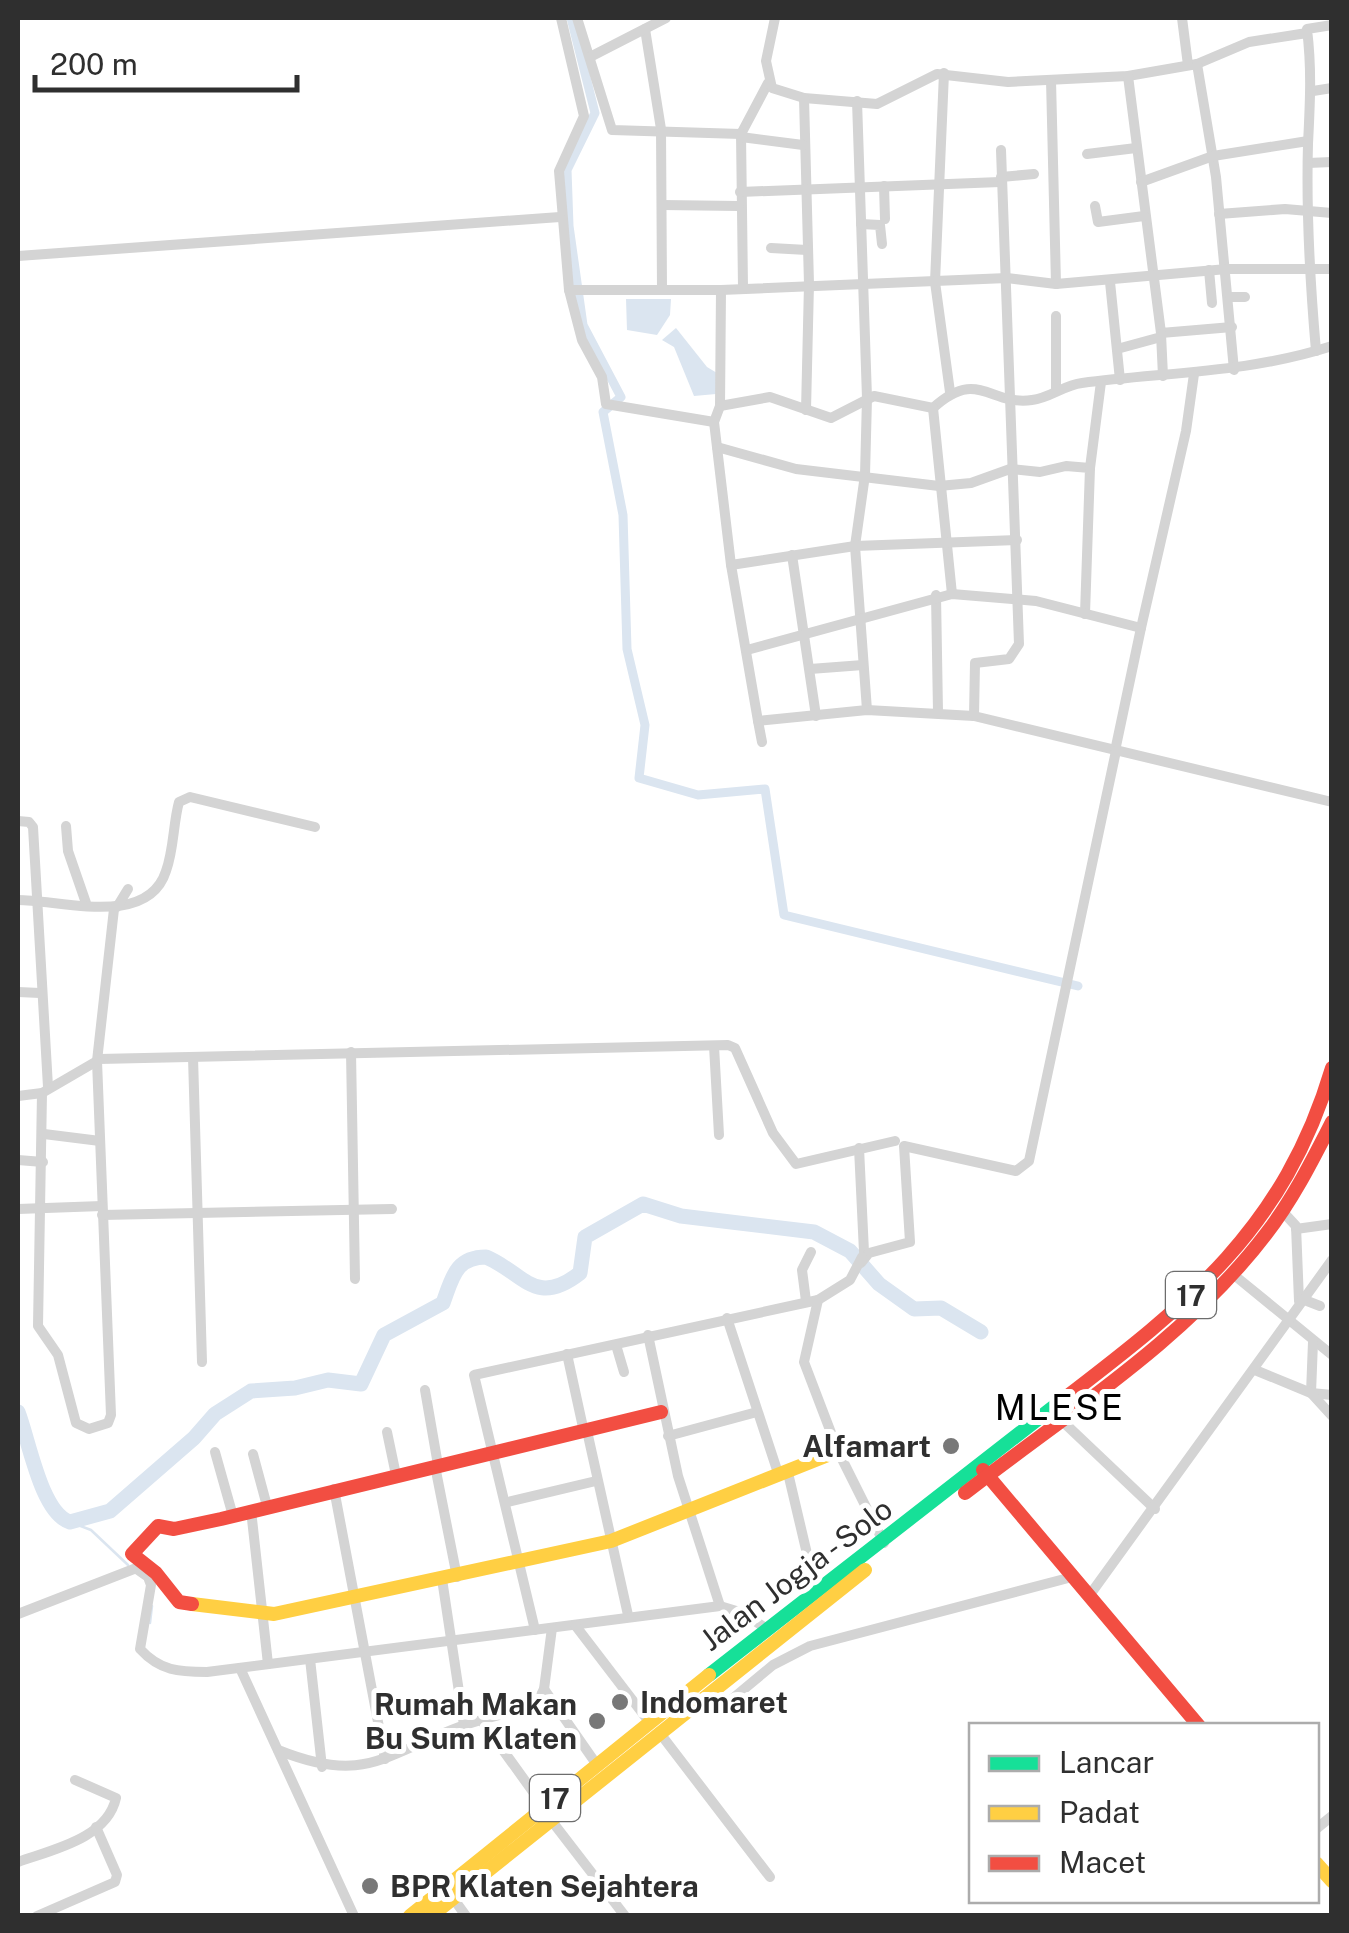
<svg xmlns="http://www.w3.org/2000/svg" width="1349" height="1933" viewBox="0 0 1349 1933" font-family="'Public Sans',sans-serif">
<rect width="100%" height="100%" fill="#fff"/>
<!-- water -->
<g fill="#dbe5f0">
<polygon points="671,299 670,315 657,335 627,330 626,299"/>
<polygon points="676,328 707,367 717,373 716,394 694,396 674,347 662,340"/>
</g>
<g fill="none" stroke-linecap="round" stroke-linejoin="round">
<!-- stream -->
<g stroke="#dbe5f0" stroke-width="2.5">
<polyline points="70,1522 91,1530 128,1565"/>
<polyline points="150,1623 152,1606"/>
</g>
<!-- canal -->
<polyline stroke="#dbe5f0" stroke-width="9" points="571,18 595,113 567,170 569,226 583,325 621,397 603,412 623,515 627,649 645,725 639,778 698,795 765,789 784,915 1078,986"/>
<!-- river -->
<path stroke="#dbe5f0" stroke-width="15" d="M18 1412C29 1440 41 1513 70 1522L110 1511 194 1438 215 1414 251 1391 295 1388 328 1380 361 1384 384 1335 443 1303C452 1279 455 1257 486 1257 524 1273 535 1308 580 1273L585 1237 643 1204 681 1216 814 1232 850 1251 879 1284 914 1309 941 1308 981 1332"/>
<!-- street -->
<g stroke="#d4d4d4" stroke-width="10">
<polyline points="561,18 584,116 559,171 569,290"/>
<polyline points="577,18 612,130 741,134 768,83"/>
<polyline points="775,18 766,61 772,88 804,98 877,104 937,74 1008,82 1128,76 1197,64 1249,42 1307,33"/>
<polyline points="1182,18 1188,65"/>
<polyline points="645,29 661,129 662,290"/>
<polyline points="590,57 666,18"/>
<polyline points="1197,64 1216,177 1234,370"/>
<polyline points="944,73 935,282 950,392"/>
<polyline points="1128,76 1161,333 1232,327"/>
<polyline points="1051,80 1056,284"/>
<polyline points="1313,91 1332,88"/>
<polyline points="804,98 809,284 806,410"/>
<polyline points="857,101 867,398 865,475 855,546 867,710"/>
<polyline points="741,134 743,287"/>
<polyline points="741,137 803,145"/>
<polyline points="1087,154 1136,148"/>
<polyline points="1308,163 1332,162"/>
<polyline points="1001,177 1034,174"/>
<polyline points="1141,182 1213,156 1308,141"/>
<polyline points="884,186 885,219"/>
<polyline points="740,192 1000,182"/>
<polyline points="662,205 739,206"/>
<polyline points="1095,206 1098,222 1144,216"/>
<polyline points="1219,214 1285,209 1332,213"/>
<polyline points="861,224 880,225 882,244"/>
<polyline points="771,248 807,250"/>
<polyline points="18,256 560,217"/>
<polyline points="1209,270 1212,303"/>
<polyline points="1110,282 1120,380"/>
<polyline points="721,290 720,406 714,422 731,565 758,721 867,710 974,716 1332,802"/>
<polyline points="1230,297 1245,297"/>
<polyline points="1056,316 1056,391"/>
<polyline points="1161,334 1163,376"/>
<polyline points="1117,349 1161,337"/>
<path d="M1316 351C1310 282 1306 213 1308 144 1310 103 1312 70 1307 29L1332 25"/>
<path d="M720 406 770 397 831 418 874 396 933 408C978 367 989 406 1032 400 1050 398 1064 385 1082 383 1167 372 1249 373 1332 346"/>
<polyline points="933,408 952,594"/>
<polyline points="714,422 606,404 602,377 582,340 569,290 721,290 1007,278 1056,284 1227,269 1332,269"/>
<polyline points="717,447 796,469 939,486 971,483 1010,469 1040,472 1066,466 1090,468 1085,614"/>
<polyline points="1090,468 1101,382"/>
<polyline points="792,555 816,716"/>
<polyline points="731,565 855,546 1017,540"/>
<polyline points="936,595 938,712"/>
<polyline points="747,650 952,594 1036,601 1141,628 1186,431 1194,374"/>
<polyline points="810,669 863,665"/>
<polyline points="974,716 975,663 1009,659 1019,644 1001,150"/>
<polyline points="758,721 762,742"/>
<polyline points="1115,751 1141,628"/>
<polyline points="18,821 29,822 33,827 48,1087"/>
<polyline points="66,826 68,851 86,903"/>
<path d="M18 900C61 900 148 928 166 871 174 849 173 824 179 802L190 797 315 827"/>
<polyline points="117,907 128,889"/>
<polyline points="18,992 40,993"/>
<polyline points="714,1046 719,1135"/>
<polyline points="351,1052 355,1279"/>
<polyline points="193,1057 202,1362"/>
<polyline points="99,1059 728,1045 735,1048 773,1133 796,1164 895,1141"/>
<polyline points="42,1093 38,1326 58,1355 76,1423 89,1429 108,1423 111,1415 97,1061 114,909"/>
<polyline points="18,1096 42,1093 97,1061"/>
<polyline points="44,1134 100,1141"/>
<polyline points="859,1148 864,1252"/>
<polyline points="18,1160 43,1162"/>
<polyline points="18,1209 102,1206"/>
<polyline points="1284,1213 1296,1226 1299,1301"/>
<polyline points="102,1215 392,1209"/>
<polyline points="1296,1229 1332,1224"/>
<polyline points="861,1263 869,1253 910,1242 904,1146 1016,1171 1029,1161 1116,751"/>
<polyline points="1234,1275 1332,1355"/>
<polyline points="1302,1299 1320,1306"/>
<polyline points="818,1300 804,1362 838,1451 884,1543"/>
<polyline points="806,1301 802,1270 811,1252"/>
<polyline points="727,1318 779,1476"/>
<polyline points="648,1335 678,1476 720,1606"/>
<polyline points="1313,1342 1311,1393 1332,1395"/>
<polyline points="616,1345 624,1372"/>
<polyline points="567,1354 584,1432"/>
<polyline points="1255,1370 1311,1393 1332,1416"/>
<polyline points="425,1390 438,1465"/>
<polyline points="1058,1417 1155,1509"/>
<polyline points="587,1431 628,1615"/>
<polyline points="387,1432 396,1475"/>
<polyline points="668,1436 757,1412"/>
<polyline points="215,1452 233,1516"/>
<polyline points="253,1454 267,1506"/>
<polyline points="435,1466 457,1577"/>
<polyline points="788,1473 816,1592"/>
<polyline points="334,1489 385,1759"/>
<polyline points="508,1502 596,1481"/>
<polyline points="251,1510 268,1664"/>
<path d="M138 1570 148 1577 151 1585 140 1649C160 1671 179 1672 207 1672L720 1606 743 1613 767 1629"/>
<polyline points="442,1579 464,1725"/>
<polyline points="1089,1596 1332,1260"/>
<polyline points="18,1614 139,1567"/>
<polyline points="575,1625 650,1723"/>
<polyline points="535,1630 474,1375 818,1300 850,1280 862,1257"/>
<polyline points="310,1659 322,1767"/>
<polyline points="240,1668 354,1916"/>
<polyline points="544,1689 597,1765"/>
<polyline points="726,1704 773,1665 810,1646 1072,1577"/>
<polyline points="482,1721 544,1807"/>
<polyline points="659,1732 770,1877"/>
<path d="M278 1750C365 1785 383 1755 462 1726 487 1717 513 1713 537 1703L544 1689 552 1628"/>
<polyline points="551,1820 625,1916"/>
<polyline points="1316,1829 1332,1816"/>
<path d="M18 1862C51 1850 107 1839 116 1798L75 1780"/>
<polyline points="453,1898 466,1916"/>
<polyline points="37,1916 115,1882 117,1875 96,1827"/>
</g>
<!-- fast -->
<polyline stroke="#16e098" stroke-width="14" points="709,1675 1061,1401"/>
<!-- slow -->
<g stroke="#ffcf43" stroke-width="14">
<polyline points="192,1604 274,1614 611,1541 838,1451"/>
<polyline points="1316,1863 1332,1881"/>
<polyline points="410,1916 709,1675"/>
<polyline points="431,1916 865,1570"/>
</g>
<!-- jam -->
<g stroke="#f24e42" stroke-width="14">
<path d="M1061 1401C1189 1303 1284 1229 1332 1068"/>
<polyline points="983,1470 1199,1726"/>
<path d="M965 1493C1068 1413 1186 1339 1266 1234 1293 1199 1312 1161 1332 1122"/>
<polyline points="192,1604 179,1602 156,1573 132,1554 158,1526 174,1529 221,1519 661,1412"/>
</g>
</g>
<!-- markers -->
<g fill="#787878" stroke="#fff" stroke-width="4">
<circle cx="951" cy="1446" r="10"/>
<circle cx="620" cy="1702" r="10"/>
<circle cx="597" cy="1721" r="10"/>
<circle cx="370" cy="1886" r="10"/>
</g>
<g text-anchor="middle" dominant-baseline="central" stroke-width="10" stroke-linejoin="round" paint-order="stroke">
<!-- shield labels -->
<g fill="#fff" stroke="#6d6d6d" stroke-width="2.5">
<rect x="1166" y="1272" width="50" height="46" rx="8"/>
<rect x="530" y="1775" width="50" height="46" rx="8"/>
</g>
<g font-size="28" font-weight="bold" fill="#2f2f2f">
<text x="1191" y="1295">17</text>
<text x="555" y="1798">17</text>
</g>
<!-- poi labels -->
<g font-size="30" font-weight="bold" fill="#2f2f2f" stroke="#fff" text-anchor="end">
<text x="931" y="1446">Alfamart</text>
<text x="640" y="1702" text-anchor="start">Indomaret</text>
<text x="577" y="1704">Rumah Makan<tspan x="577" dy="34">Bu Sum Klaten</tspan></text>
<text x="390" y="1886" text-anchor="start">BPR Klaten Sejahtera</text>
</g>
<!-- street labels -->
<g font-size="30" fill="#2f2f2f" stroke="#fff">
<text transform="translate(796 1574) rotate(-37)">Jalan Jogja - Solo</text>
</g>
<!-- quarter labels -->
<g font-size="35" letter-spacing="2.5" fill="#000" stroke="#fff">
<text x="1060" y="1407">MLESE</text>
</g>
</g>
<!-- border -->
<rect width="1349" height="1933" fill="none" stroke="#2f2f2f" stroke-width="40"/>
<!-- legend -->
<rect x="969" y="1723" width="350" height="180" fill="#ffffff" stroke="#acacac" stroke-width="2.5"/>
<rect x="989" y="1756" width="50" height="15" fill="#16e098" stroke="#acacac" stroke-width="2.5"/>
<text x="1059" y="1773" font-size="30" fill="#2f2f2f">Lancar</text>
<rect x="989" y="1806" width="50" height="15" fill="#ffcf43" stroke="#acacac" stroke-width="2.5"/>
<text x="1059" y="1823" font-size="30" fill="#2f2f2f">Padat</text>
<rect x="989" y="1856" width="50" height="15" fill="#f24e42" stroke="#acacac" stroke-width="2.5"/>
<text x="1059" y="1873" font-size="30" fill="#2f2f2f">Macet</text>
<!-- scale -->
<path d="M35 75v15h262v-15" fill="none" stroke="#2f2f2f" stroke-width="5"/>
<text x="50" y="75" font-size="30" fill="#2f2f2f" stroke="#ffffff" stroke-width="8" paint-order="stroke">200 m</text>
</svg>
